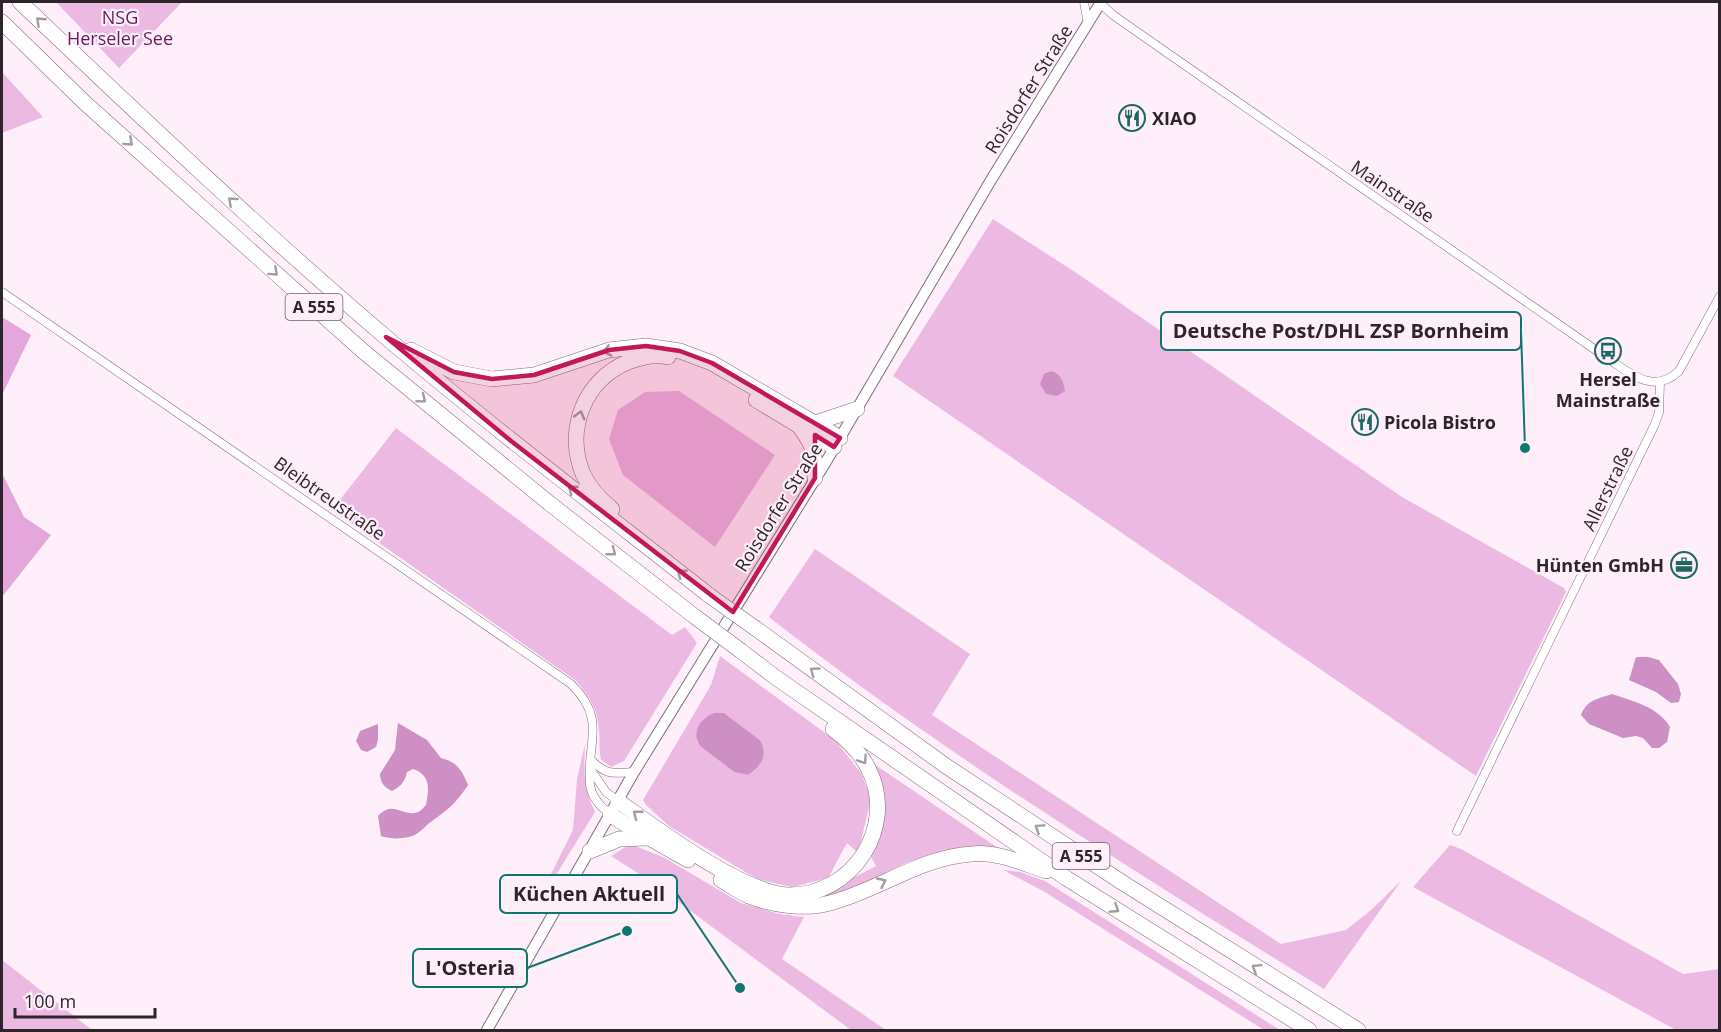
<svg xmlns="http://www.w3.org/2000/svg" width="1721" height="1032" viewBox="0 0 1721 1032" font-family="'Open Sans',sans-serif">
<rect width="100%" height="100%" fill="#ffeffb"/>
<!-- green -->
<g fill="#ecb9e3" fill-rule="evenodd">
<polygon points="56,2 182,2 119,68"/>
<polygon points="2,72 43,117 2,133"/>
<polygon points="993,219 1078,274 1402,497 1564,588 1566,592 1476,776 893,376"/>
<polygon points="679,391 775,455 715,547 623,475 609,439 618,410 645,392"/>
<path d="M396 428 672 635 685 627 697 643 624 761 611 767 601 760C599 750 600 741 599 731 598 709 589 695 575 680L332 510Z"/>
<path d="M815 549 970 654 932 715 1281 944 1346 930 1371 910 1401 881 1324 989C1135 872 944 754 769 617Z"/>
<path d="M720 656 835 740 861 773 871 799 858 853 847 843 828 878 792 887 757 879 669 826 646 805 643 800 711 685ZM714 713H724L760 740C769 755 761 766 748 775L734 772 700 746 697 742C699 728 699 718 714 713Z"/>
<path d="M585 744C584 770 583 788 595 812L541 899 539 898 573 830 577 779Z"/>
<polygon points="871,762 1004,852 959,848 908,862 866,883 839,894 815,898 876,866 870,855"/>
<polygon points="630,844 663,857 741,903 780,914 804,917 782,959 886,1030 851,1030 653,883 611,856"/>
<polygon points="1450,845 1461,849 1683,974 1719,969 1719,1030 1676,1030 1413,887"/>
<polygon points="1003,870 1020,872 1045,881 1280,1030 1264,1030 1043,891"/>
<polygon points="2,960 92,1030 2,1030"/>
</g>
<!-- forest -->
<g fill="#e5a6db">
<polygon points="2,317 31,335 2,395"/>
<polygon points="2,473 24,517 51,535 2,597"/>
</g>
<!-- water -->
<g fill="#ce90c4">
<path d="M1051 371C1061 374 1063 381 1065 391L1057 396 1046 394 1040 384 1044 374Z"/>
<polygon points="1648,657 1659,660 1678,684 1681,694 1679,702 1671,703 1656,692 1629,680 1636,657"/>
<path d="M1612 694C1632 701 1659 707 1670 727L1667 742 1659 748H1652L1643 738 1636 736 1623 738 1589 724 1581 715C1587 700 1597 699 1612 694Z"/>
<path d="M714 713H724L760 740C769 756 761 766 748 775L734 772 700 746C691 733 700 718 714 713Z"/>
<path d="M398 723 427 740 441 758C457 762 462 770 468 785 456 804 446 811 428 824 423 829 416 836 409 837 401 839 389 839 381 836L378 816C394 799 403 818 418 812 421 811 424 807 426 805 429 789 431 775 413 769L407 772C405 782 401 786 392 791 384 787 381 784 380 774L395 750Z"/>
<polygon points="378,724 378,740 376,747 367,752 361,750 356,741 360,731"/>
</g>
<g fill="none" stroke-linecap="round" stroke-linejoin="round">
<defs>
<g id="minor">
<polyline points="1084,2 1088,24"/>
<path d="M1099 2 1113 15 1163 50 1613 362C1635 377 1656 393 1679 371L1720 296"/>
<path d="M2 292 571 684C608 720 586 743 590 784 591 797 601 807 610 814"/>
<path d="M591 760C607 776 613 773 634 772"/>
<polyline points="591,770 606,792 618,801"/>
<polyline points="1457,831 1654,426 1659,413 1660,382"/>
</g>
<polyline id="secondary" points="487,1030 634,772 827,460 991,180 1101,2"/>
<g id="motorway">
<path d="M20 2C140 116 261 231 388 339 493 428 602 511 710 596"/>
<polyline points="2,22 85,103 364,352 549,503 694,616"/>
<polyline points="411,350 454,372 492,379 534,375 609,350 646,346 680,351 712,363 840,438"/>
<polyline points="756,400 834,447"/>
<polyline points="815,423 857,409"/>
<path d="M801 429C815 447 815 456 815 478"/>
<path d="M612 509C601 500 589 487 583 474 565 430 584 380 628 362 639 358 656 354 668 357"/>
<polyline points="755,628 946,766 1123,883 1358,1030"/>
<polyline points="741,651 775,677 1066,878 1309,1030"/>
<path d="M618 801C656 828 742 893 788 895 853 896 897 827 869 770 861 753 848 740 833 729"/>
<polyline points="610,814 623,823 688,860"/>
<polyline points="590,851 619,839 647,838"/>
<path d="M721 880C730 885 739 892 749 896 772 905 805 910 830 903 879 890 919 858 971 854 997 851 1022 863 1046 871"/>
</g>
</defs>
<!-- minor casing -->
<use href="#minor" stroke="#7d6f7a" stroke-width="9"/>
<!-- secondary casing -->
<use href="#secondary" stroke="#7d6f7a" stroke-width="12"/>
<!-- motorway casing -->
<use href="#motorway" stroke="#7d6f7a" stroke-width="16"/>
<!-- minor -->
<use href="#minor" stroke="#fff" stroke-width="8"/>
<!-- secondary -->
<use href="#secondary" stroke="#fff" stroke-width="10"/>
<!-- motorway -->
<use href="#motorway" stroke="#fff" stroke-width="15"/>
<defs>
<g id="motorway-bridge">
<polyline points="710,596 755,628"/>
<polyline points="694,616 741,651"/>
</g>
</defs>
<!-- motorway-bridge casing -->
<use href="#motorway-bridge" stroke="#7d6f7a" stroke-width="16" stroke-linecap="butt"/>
<!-- motorway-bridge -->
<use href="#motorway-bridge" stroke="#fff" stroke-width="15"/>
</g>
<!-- one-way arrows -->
<defs><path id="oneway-chevron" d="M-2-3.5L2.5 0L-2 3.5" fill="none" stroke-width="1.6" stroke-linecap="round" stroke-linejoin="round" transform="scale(1.5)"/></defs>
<g stroke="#a09da0">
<use href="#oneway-chevron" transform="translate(40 21) rotate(-137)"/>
<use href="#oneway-chevron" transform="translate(129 142) rotate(42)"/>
<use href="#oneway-chevron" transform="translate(232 201) rotate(-138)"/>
<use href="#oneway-chevron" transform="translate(274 272) rotate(42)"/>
<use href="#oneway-chevron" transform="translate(607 351) rotate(167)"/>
<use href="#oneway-chevron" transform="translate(422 399) rotate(39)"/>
<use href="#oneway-chevron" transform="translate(580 415) rotate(-75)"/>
<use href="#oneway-chevron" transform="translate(572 489) rotate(-142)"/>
<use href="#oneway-chevron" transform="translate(612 552) rotate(38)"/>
<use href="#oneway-chevron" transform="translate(681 573) rotate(-142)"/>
<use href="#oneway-chevron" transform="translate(814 671) rotate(-144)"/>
<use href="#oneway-chevron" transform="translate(863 760) rotate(56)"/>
<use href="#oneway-chevron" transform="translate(637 814) rotate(-142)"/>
<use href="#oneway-chevron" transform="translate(1039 828) rotate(-146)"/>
<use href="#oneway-chevron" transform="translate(882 882) rotate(-25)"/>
<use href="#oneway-chevron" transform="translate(1115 909) rotate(33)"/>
<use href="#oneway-chevron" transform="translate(1256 968) rotate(-148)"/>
</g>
<!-- marked area -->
<path fill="#c2185b" fill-opacity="0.2" stroke="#c2185b" stroke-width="4.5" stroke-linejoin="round" d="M386 337 454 372 492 379 534 375 609 350 646 346 680 351 712 363 840 438 834 447 815 435V478L733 612 511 441Z"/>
<!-- icons -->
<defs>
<symbol id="restaurant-ring" viewBox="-11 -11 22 22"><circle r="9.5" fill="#ffeffb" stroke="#1c6861" stroke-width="1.5"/><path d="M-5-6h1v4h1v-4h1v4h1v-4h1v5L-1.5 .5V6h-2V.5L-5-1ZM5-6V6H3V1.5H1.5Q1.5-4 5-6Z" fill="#1c6861"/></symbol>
<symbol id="bus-ring" viewBox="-11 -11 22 22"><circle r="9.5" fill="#ffeffb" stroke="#1c6861" stroke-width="1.5"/><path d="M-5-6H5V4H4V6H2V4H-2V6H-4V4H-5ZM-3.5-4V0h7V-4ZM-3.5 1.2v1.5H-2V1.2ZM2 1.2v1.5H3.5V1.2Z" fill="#1c6861"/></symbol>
<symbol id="office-ring" viewBox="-11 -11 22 22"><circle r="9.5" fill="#ffeffb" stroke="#1c6861" stroke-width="1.5"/><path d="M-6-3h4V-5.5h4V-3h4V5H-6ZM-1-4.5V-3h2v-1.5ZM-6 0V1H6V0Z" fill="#1c6861"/></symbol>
</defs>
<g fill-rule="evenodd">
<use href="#restaurant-ring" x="1117" y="103" width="30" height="30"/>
<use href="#bus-ring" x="1593" y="336" width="30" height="30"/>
<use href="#restaurant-ring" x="1350" y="407" width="30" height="30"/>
<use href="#office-ring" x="1669" y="550" width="30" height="30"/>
</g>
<g text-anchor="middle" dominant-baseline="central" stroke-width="4.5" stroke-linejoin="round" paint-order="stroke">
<!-- shield labels -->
<g fill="#ffeffb" stroke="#6b6269" stroke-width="1.5">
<rect x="285.5" y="294" width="57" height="26" rx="4.5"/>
<rect x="1052.5" y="843" width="57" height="26" rx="4.5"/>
</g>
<g font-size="16" font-weight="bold" fill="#2c262b">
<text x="314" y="307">A 555</text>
<text x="1081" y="856">A 555</text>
</g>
<!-- park labels -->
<g font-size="18" fill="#641b5c" stroke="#ffeffb">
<text x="120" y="17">NSG<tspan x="120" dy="21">Herseler See</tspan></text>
</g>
<!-- street labels -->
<g font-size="18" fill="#2c262b" stroke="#ffeffb">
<text transform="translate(1028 89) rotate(-58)">Roisdorfer Straße</text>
<text transform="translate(1393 191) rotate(34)">Mainstraße</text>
<text transform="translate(1607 488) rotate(-64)">Allerstraße</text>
<text transform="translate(330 498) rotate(35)">Bleibtreustraße</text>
<text transform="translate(778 507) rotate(-58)">Roisdorfer Straße</text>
</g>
<!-- poi labels -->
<g font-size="18" font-weight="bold" fill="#2c262b" stroke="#ffeffb" text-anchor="start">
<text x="1152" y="118">XIAO</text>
<text x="1608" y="379" text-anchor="middle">Hersel<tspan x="1608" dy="21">Mainstraße</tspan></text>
<text x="1384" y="422">Picola Bistro</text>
<text x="1664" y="565" text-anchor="end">Hünten GmbH</text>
</g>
</g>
<!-- callouts -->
<path fill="none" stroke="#0f766e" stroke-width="2" d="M1525 448L1521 331M740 988L677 894M627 931L527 968"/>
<g fill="#0f766e" stroke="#ffeffb" stroke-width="2">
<circle cx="1525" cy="448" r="6"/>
<circle cx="740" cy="988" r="6"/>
<circle cx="627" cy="931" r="6"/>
</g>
<g fill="#ffeffb" stroke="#0f766e" stroke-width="2">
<rect x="1161" y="312" width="360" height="38" rx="6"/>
<rect x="500" y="875" width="177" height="38" rx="6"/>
<rect x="413" y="949" width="114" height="38" rx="6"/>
</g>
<g font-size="20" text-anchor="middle" font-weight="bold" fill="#2c262b">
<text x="1341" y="338">Deutsche Post/DHL ZSP Bornheim</text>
<text x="589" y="901">Küchen Aktuell</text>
<text x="470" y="975">L'Osteria</text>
</g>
<!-- border -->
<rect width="1721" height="1032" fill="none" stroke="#2c262b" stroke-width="6"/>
<!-- scale -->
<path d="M15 1008v9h140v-9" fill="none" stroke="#2c262b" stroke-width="3"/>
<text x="24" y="1008" font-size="18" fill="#2c262b" stroke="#ffeffb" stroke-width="4.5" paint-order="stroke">100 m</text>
</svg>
